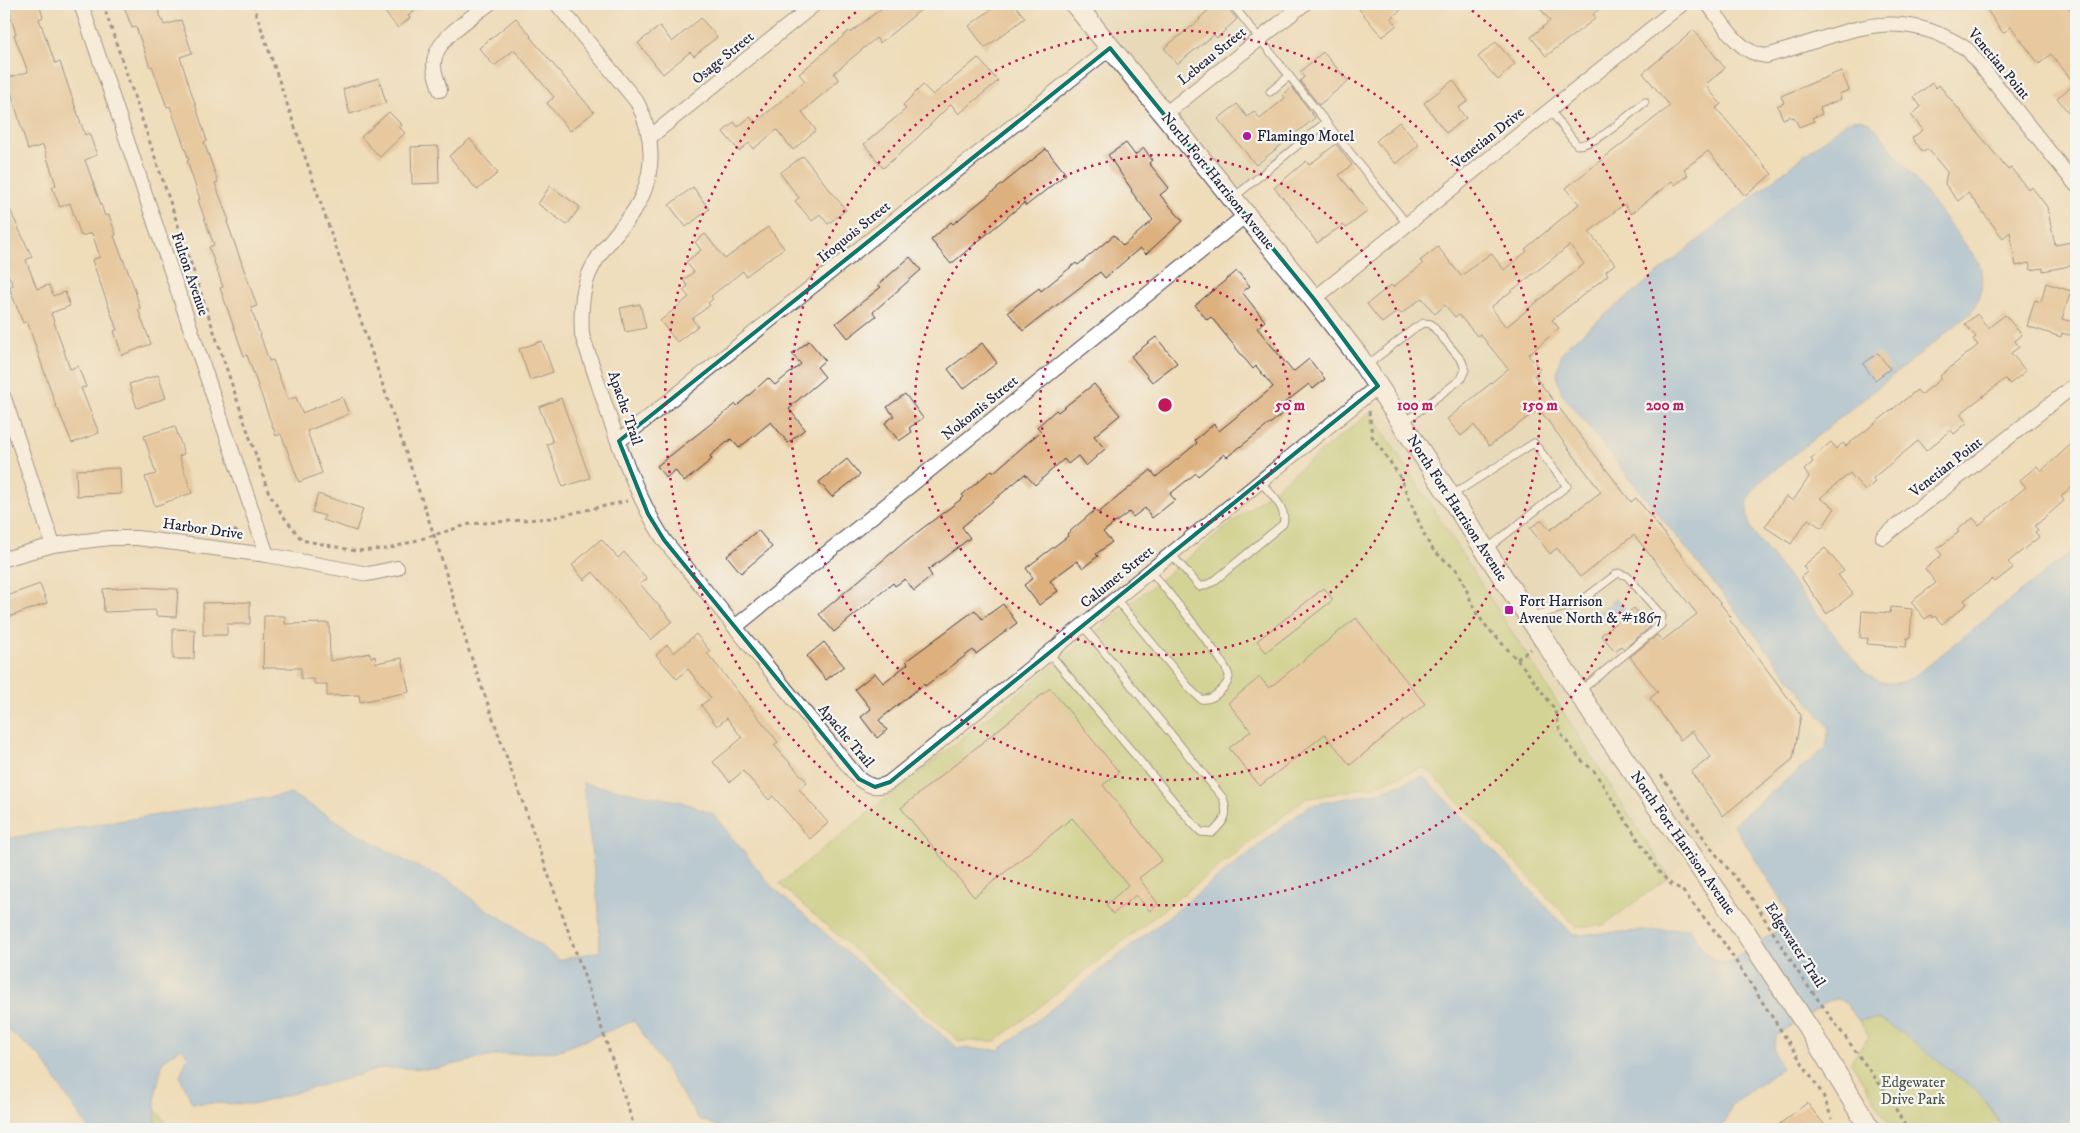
<svg xmlns="http://www.w3.org/2000/svg" width="2080" height="1133" viewBox="0 0 2080 1133" font-family="'IM FELL DW Pica',serif">
<rect width="100%" height="100%" fill="#f6f6f2"/>
<filter id="ink" filterUnits="userSpaceOnUse"><feTurbulence type="fractalNoise" baseFrequency=".02" numOctaves="2"/><feDisplacementMap in="SourceGraphic" scale="10" xChannelSelector="R" yChannelSelector="G"/><feConvolveMatrix kernelMatrix="1 2 1 2 8 2 1 2 1" color-interpolation-filters="sRGB"/></filter>
<filter id="wash" filterUnits="userSpaceOnUse"><feTurbulence type="fractalNoise" baseFrequency=".0096" numOctaves="4" result="noise"/><feDisplacementMap in="SourceGraphic" scale="20" xChannelSelector="R" yChannelSelector="G"/><feGaussianBlur stdDeviation="1.12" result="paint"/><feColorMatrix in="noise" values="0 0 0 0 0 0 0 0 0 0 0 0 0 0 0 0 0 1.4 0 .05"/><feComposite in="paint" operator="in"/></filter>
<g filter="url(#wash)">
<rect width="100%" height="100%" fill="#efdcb9"/>
<!-- built -->
<g fill="#dfd7b7">
<polygon points="1086,4 1251,4 1266,22 1165,102"/>
<polygon points="1278,36 1346,117 1241,193 1178,117"/>
<polygon points="1409,234 1549,375 1546,378 1557,400 1680,553 1820,737 1819,743 1728,818 1725,824 1729,832 1700,853 1603,714 1326,301"/>
<polygon points="1377,400 1686,863 1669,877 1373,416 1369,406"/>
</g>
<!-- green -->
<g fill="#b2c86c" stroke="#6a7554">
<polygon points="1371,412 1669,877 1604,925 1576,927 1429,771 1422,768 1374,786 1305,799 996,1041 959,1041 779,884"/>
<path d="M1872 1018C1895 1021 1923 1050 1942 1064 1954 1073 1968 1081 1978 1092 1989 1103 1994 1120 2006 1129H1892L1851 1062 1869 1036 1858 1020Z"/>
<polygon points="155,1109 171,1129 156,1129"/>
</g>
<!-- water -->
<g fill="#7db3ec" stroke="#506a94">
<path d="M1861 119 1869 122 1877 130 1978 261C1985 281 1982 295 1971 313L1761 481C1745 497 1743 514 1754 534L1862 670C1879 685 1894 687 1913 677L2076 548V1129H2006L2001 1125 1991 1108 1979 1093 1902 1033 1879 1019 1858 1020 1848 1005 1839 999 1831 1000 1777 1035C1771 1049 1775 1056 1782 1068L1733 1104 1721 1129H724L698 1118 634 1021 557 1051 497 1055 434 1069 383 1068 256 1104 192 1103 180 1077 188 1056 181 1048 163 1061 155 1096 156 1129H88L41 1057 4 1026V839L291 794 409 863 453 882 476 903 513 925 559 960 600 951 599 911 583 783 682 802 713 814 773 888 957 1048 999 1050 1310 805 1377 793 1423 776 1573 935 1690 928C1701 944 1707 964 1729 962L1783 926 1787 919V910L1733 824 1826 748 1829 727 1563 395C1554 378 1556 359 1569 344L1841 126 1851 120Z"/>
<polygon points="1616,598 1625,608 1604,625 1596,615"/>
</g>
<g id="blocks">
<!-- building -->
<g fill="#ddb07e" fill-rule="evenodd">
<polygon points="7,4 39,4 43,17 39,19 55,63 60,62 85,135 89,133 97,155 85,160 105,216 109,215 116,235 114,236 134,287 140,308 138,309 151,344 122,355 114,331 117,330 92,260 100,257 92,233 81,236 70,203 60,207 52,187 56,185 43,145 28,150 7,78 28,72 14,35 16,34"/>
<polygon points="123,4 156,4 164,25 181,20 192,53 180,57 207,141 204,142 218,182 215,183 229,221 227,222 257,306 251,308 269,361 273,360 288,400 296,397 302,413 342,397 349,414 307,431 322,473 299,482 281,434 276,436 247,355 244,356 220,288 223,287 209,247 214,245 198,200 200,199 187,161 189,160 170,106 167,107 152,66 150,67 136,27 132,28"/>
<polygon points="378,4 423,4 408,16 410,18 398,28"/>
<polygon points="887,4 928,4 880,43 876,38 834,73 839,80 802,112 816,130 793,150 777,130 753,149 749,143 739,151 723,132 734,122 738,127 750,117 755,123 805,81 799,74 849,31 850,33"/>
<polygon points="998,4 1014,4 1025,18 985,48 969,26"/>
<polygon points="1215,4 1224,4 1237,19 1217,38 1214,35 1177,64 1164,48 1200,20 1199,19"/>
<polygon points="1355,4 1408,4 1391,18 1397,25 1382,37"/>
<polygon points="1537,4 1606,4 1593,14 1596,18 1546,56 1531,37 1550,21"/>
<polygon points="1983,4 2066,4 2076,17 2076,122 2057,98 2075,84 2051,54 2039,64 2011,27 2003,33"/>
<polygon points="516,18 531,36 530,37 594,112 570,131 547,103 554,97 514,50 494,66 479,48"/>
<polygon points="701,18 717,37 694,56 690,52 663,74 638,43 660,26 672,42"/>
<path d="M1694 30 1725 68 1705 85 1721 104 1716 108 1772 174 1745 196 1708 151 1684 169 1688 175 1675 185 1672 181 1631 214 1624 204 1589 232 1615 264 1606 271 1608 275 1552 320 1559 328 1528 355 1540 369 1534 375 1631 502 1636 498 1731 617 1729 619 1801 715 1793 759 1723 816 1691 772 1711 757 1692 731 1680 740 1650 698 1658 692 1630 657 1657 635 1662 641 1697 614 1634 535 1580 577 1557 548 1550 554 1530 528 1542 520 1550 530 1601 492 1539 409 1489 446 1474 425 1461 436 1447 419 1508 369 1480 334 1477 336 1459 315 1455 317 1445 305 1435 314 1422 298 1401 314 1398 311 1382 323 1367 304 1391 285 1393 287 1423 264 1420 261 1438 247 1461 276 1491 253 1504 270 1527 251 1525 249 1579 204 1566 188 1670 106 1643 73ZM1570 245 1584 264 1506 327 1491 307Z"/>
<polygon points="1496,42 1515,64 1498,80 1478,57"/>
<polygon points="1323,52 1348,81 1319,105 1300,81 1304,77 1300,72"/>
<polygon points="978,58 998,81 959,114 951,104 910,145 883,168 864,144 906,109 903,105 923,85 933,95"/>
<polygon points="1841,71 1849,90 1839,94 1841,99 1820,108 1822,114 1812,118 1814,121 1799,127 1794,117 1791,118 1790,116 1783,119 1777,106 1784,103 1781,96"/>
<polygon points="379,78 386,103 350,114 343,89"/>
<polygon points="1453,80 1468,101 1458,108 1466,118 1446,133 1424,103"/>
<polygon points="1932,83 1936,88 1939,85 2008,170 2011,168 2028,189 2031,186 2047,207 2055,245 2071,242 2075,265 2043,271 2043,268 2031,270 2029,263 2016,266 2010,232 2003,238 1968,193 1958,201 1945,184 1947,172 1928,149 1923,152 1912,138 1923,130 1911,115 1921,107 1914,97"/>
<polygon points="1292,87 1315,118 1256,165 1218,119 1237,104 1247,117 1254,111 1260,119 1285,98 1283,95"/>
<polygon points="389,112 402,125 399,127 405,133 380,157 361,137"/>
<polygon points="1399,122 1419,145 1396,164 1376,141"/>
<polygon points="470,139 498,173 477,190 449,156"/>
<polygon points="1126,143 1135,155 1144,148 1152,160 1149,163 1169,188 1160,195 1183,221 1146,254 1140,248 1105,278 1100,272 1023,331 1008,312 1039,288 1041,291 1076,263 1078,265 1114,235 1123,246 1153,220 1131,191 1132,190 1108,155"/>
<polygon points="1336,144 1352,165 1339,175 1368,211 1346,228 1343,225 1317,243 1290,206 1274,188 1306,161 1309,165"/>
<polygon points="438,146 439,183 412,184 411,147"/>
<polygon points="1046,149 1066,174 1026,206 1024,203 951,264 931,240 951,222 953,224"/>
<polygon points="803,156 846,210 828,224 820,214 812,221 795,201 799,198 780,173"/>
<polygon points="550,186 580,207 567,225 538,204"/>
<polygon points="693,187 709,209 686,227 669,205"/>
<polygon points="4,197 32,257 26,260 37,289 49,285 53,296 65,292 70,306 51,313 70,369 78,366 86,387 81,388 99,433 72,443 58,409 57,409 27,321 23,323 9,287 13,285 4,266"/>
<polygon points="768,227 784,248 746,276 743,271 711,296 713,299 708,303 710,305 692,319 698,326 677,342 660,321 689,297 683,290 688,286 683,280 694,272 686,262 701,250 695,242 705,234 725,259"/>
<polygon points="910,257 921,270 873,312 876,316 848,338 836,323 881,287 878,285"/>
<polygon points="1237,271 1250,286 1242,292 1265,321 1257,328 1293,372 1309,359 1325,379 1313,389 1309,384 1283,404 1287,410 1276,419 1227,457 1224,454 1198,476 1196,473 1170,494 1175,500 1152,518 1145,508 1133,517 1129,512 1103,532 1112,542 1096,554 1098,556 1083,568 1077,561 1050,581 1058,591 1039,605 1024,585 1033,578 1026,568 1068,536 1067,534 1095,510 1098,513 1151,470 1156,477 1197,443 1195,440 1214,424 1219,431 1273,387 1256,366 1253,369 1211,317 1207,320 1195,305"/>
<polygon points="2046,283 2071,291 2062,319 2076,323 2076,337 2062,333 2061,337 2027,326 2035,300 2041,302"/>
<polygon points="640,304 646,328 625,332 620,308"/>
<polygon points="1977,314 1988,328 2005,315 2022,335 2015,341 2019,347 2011,353 2026,371 2010,384 2005,379 1960,414 1967,423 1954,434 1951,430 1926,451 1918,441 1873,478 1875,482 1865,491 1850,473 1820,498 1835,508 1822,528 1808,519 1791,544 1765,527 1786,496 1793,501 1809,477 1804,470 1813,462 1811,459 1831,442 1836,449 1843,443 1846,446 1917,390 1921,395 1942,378 1940,376 1978,345 1973,339 1976,337 1965,324"/>
<polygon points="1156,337 1177,363 1152,382 1131,356"/>
<polygon points="542,341 553,372 530,380 519,349"/>
<polygon points="809,341 825,360 817,367 825,377 792,405 793,406 789,409 805,429 788,443 771,422 739,448 731,439 710,456 712,459 684,482 675,470 666,478 657,466 736,404 737,406 768,378 775,385 801,364 792,354"/>
<polygon points="982,343 997,363 963,389 948,369"/>
<polygon points="1878,353 1890,369 1875,380 1863,364"/>
<polygon points="158,375 166,398 137,408 129,384"/>
<polygon points="1094,384 1120,415 1094,436 1105,449 1086,466 1078,456 1068,464 1064,459 1035,485 1025,474 962,527 970,538 928,570 932,576 914,591 905,579 895,586 893,583 834,632 819,614 907,540 964,497 962,495 992,470 994,472 1041,431 1037,427 1056,410 1058,412"/>
<polygon points="905,394 923,418 909,428 912,432 899,441 885,423 894,416 887,407"/>
<polygon points="561,398 590,478 563,487 547,444 553,442 539,407"/>
<polygon points="175,426 184,454 179,456 192,493 155,506 145,477 156,474 144,436"/>
<polygon points="2076,440 2076,483 2061,496 2064,501 2035,526 2038,530 2035,532 2039,537 2008,562 2013,568 1995,582 1993,579 1964,600 1967,604 1942,624 1935,616 1933,618 1931,615 1925,619 1911,602 1936,583 1925,569 1942,555 1937,549 1959,532 1957,530 1973,518 1979,525 2026,487 2020,480 2037,466 2041,471"/>
<polygon points="847,459 860,475 832,497 819,482"/>
<polygon points="120,468 121,494 77,496 76,470"/>
<polygon points="318,494 363,509 356,531 323,520 325,516 312,512"/>
<polygon points="758,530 772,547 741,573 727,556"/>
<polygon points="601,539 618,558 624,552 647,579 640,584 672,621 651,640 593,572 584,580 572,565"/>
<polygon points="1825,548 1844,571 1838,575 1853,594 1827,614 1801,577 1807,572 1803,566"/>
<polygon points="40,584 47,603 9,617 4,597"/>
<polygon points="135,587 178,589 176,617 156,616 156,610 104,612 103,589"/>
<polygon points="1324,588 1333,600 1266,652 1257,641"/>
<polygon points="250,602 250,624 227,624 227,635 203,635 203,603"/>
<polygon points="1003,604 1017,623 976,654 973,650 925,686 924,684 879,720 887,730 877,738 861,717 871,709 855,689 875,673 883,683 908,664 906,661 975,610 982,619"/>
<polygon points="1891,607 1912,609 1910,638 1907,638 1906,647 1867,644 1868,638 1860,638 1862,611 1890,613"/>
<polygon points="1634,608 1650,627 1624,649 1621,646 1615,651 1601,635"/>
<polygon points="264,616 285,616 285,624 329,623 330,661 370,653 371,657 375,656 376,663 402,658 409,692 360,702 359,695 327,696 327,684 314,684 314,679 301,679 301,668 263,668"/>
<polygon points="1356,618 1425,704 1350,765 1325,734 1260,786 1229,748 1251,731 1228,703 1260,677 1269,688"/>
<polygon points="173,629 195,630 194,659 173,659"/>
<polygon points="696,634 710,651 707,653 778,742 774,745 807,782 799,789 828,823 810,839 773,796 769,800 743,771 730,782 713,762 742,738 727,718 717,726 701,705 711,698 688,669 677,679 656,655 667,645 674,653"/>
<polygon points="824,642 844,666 826,680 807,656"/>
<polygon points="1050,688 1119,772 1103,785 1162,860 1139,878 1158,904 1150,911 1136,895 1113,914 1106,905 1128,885 1072,818 974,897 901,808"/>
<polygon points="1807,1103 1828,1129 1773,1129 1798,1110"/>
</g>
</g>
</g>
<g filter="url(#ink)">
<use href="#blocks" fill-opacity="0" stroke="#413e4e" stroke-width="1"/>
<g fill="none" stroke-linecap="round" stroke-linejoin="round">
<defs>
<g id="service">
<polyline points="1232,4 1407,224"/>
<polyline points="1270,92 1289,76"/>
<path d="M1550 110 1577 145C1598 145 1628 115 1645 102"/>
<polyline points="1233,198 1326,122"/>
<polyline points="1366,366 1416,327 1424,323 1431,324 1462,361 1465,370 1461,379 1403,423"/>
<polyline points="1452,495 1534,443 1567,486 1487,549"/>
<path d="M1171 554 1200 587 1213 582 1283 524C1288 508 1270 494 1261 482"/>
<path d="M1116 599 1192 691 1201 699C1208 700 1213 698 1218 693 1223 689 1228 684 1229 677 1229 663 1163 587 1151 571"/>
<polyline points="1531,617 1577,604 1618,573 1627,576 1662,616 1661,625 1581,690"/>
<path d="M1049 653 1194 825 1201 832 1212 833C1225 821 1229 815 1223 798L1083 626"/>
</g>
<g id="minor">
<polyline points="81,4 267,555"/>
<path d="M557 4 637 102C656 138 656 180 631 215 616 235 599 251 589 274 581 294 581 315 582 335 606 404 625 478 664 540L859 779C870 787 878 789 890 782L1378 386"/>
<path d="M1708 4C1724 24 1738 53 1766 56 1844 35 1895 0 1968 50L2076 185"/>
<path d="M440 90C438 81 433 71 434 63 435 39 472 17 489 4"/>
<polyline points="1165,114 1304,4"/>
<polyline points="650,137 815,4"/>
<polyline points="1314,299 1682,4"/>
<polyline points="4,398 53,545"/>
<polyline points="619,441 1110,48"/>
<polyline points="1883,537 2076,384"/>
<polyline points="4,559 53,545 76,542 110,538 137,538 267,555 368,574 397,568"/>
<polyline points="735,627 1246,215"/>
</g>
<polyline id="secondary" points="1075,4 1314,299 1358,356 1596,719 1746,933 1811,1032 1870,1129"/>
</defs>
<!-- service casing -->
<use href="#service" stroke="#413e4e" stroke-width="9"/>
<!-- minor casing -->
<use href="#minor" stroke="#413e4e" stroke-width="16"/>
<!-- secondary casing -->
<use href="#secondary" stroke="#413e4e" stroke-width="22"/>
<!-- path -->
<g stroke="#413e4e" stroke-width="3" stroke-dasharray="4 4" stroke-linecap="butt">
<polyline points="103,4 268,491 281,513 302,540 356,551 388,549 470,524 551,518 627,501"/>
<polyline points="253,4 439,550 468,648 586,981 635,1129"/>
<polyline points="1369,411 1372,436 1399,475 1426,539 1434,551 1459,572 1475,611 1486,626 1522,665 1554,708 1561,734 1580,759 1594,771 1659,872 1672,885 1681,889 1722,940 1823,1095 1832,1119"/>
<polyline points="234,530 243,537"/>
<polyline points="1517,659 1531,649"/>
<polyline points="1661,775 1710,847 1749,894 1800,975 1889,1097 1907,1129"/>
</g>
<!-- service -->
<use href="#service" stroke="#fff" stroke-width="7"/>
<!-- minor -->
<use href="#minor" stroke="#fff" stroke-width="14"/>
<!-- secondary -->
<use href="#secondary" stroke="#fff" stroke-width="20"/>
</g>
</g>
<!-- marked area -->
<path d="M0 0H2080V1133H0ZM1110 48 1314 299 1378 386 890 782 875 787 859 779 664 540 648 514 619 441Z" fill="#efdcb9" fill-opacity=".55" fill-rule="evenodd"/>
<path fill="none" stroke="#0f766e" stroke-width="4" stroke-linejoin="round" d="M1110 48 1314 299 1378 386 890 782 875 787 859 779 664 540 648 514 619 441Z"/>
<!-- distance rings -->
<g fill="none" stroke="#c2185b" stroke-width="2.5" stroke-dasharray="2.5 5">
<circle cx="1165" cy="405" r="125"/>
<circle cx="1165" cy="405" r="250"/>
<circle cx="1165" cy="405" r="375"/>
<path d="M1466 6A500 500 0 1 1 864 6"/>
</g>
<!-- markers -->
<g fill="#b5179e" stroke="#f6f6f2" stroke-width="2">
<circle cx="1247" cy="136" r="5"/>
<rect x="1504" y="605" width="10" height="10" rx="2.5"/>
</g>
<g text-anchor="middle" dominant-baseline="central" stroke-width="4.5" stroke-linejoin="round" paint-order="stroke">
<!-- street labels -->
<g font-size="15" fill="#22223b" stroke="#f6f6f2">
<text transform="translate(1212 56) rotate(-39)">Lebeau Street</text>
<text transform="translate(723 58) rotate(-39)">Osage Street</text>
<text transform="translate(1999 64) rotate(50)">Venetian Point</text>
<text transform="translate(1488 138) rotate(-39)">Venetian Drive</text>
<text transform="translate(1218 181) rotate(51)">North Fort Harrison Avenue</text>
<text transform="translate(854 232) rotate(-39)">Iroquois Street</text>
<text transform="translate(190 274) rotate(71)">Fulton Avenue</text>
<text transform="translate(625 408) rotate(71)">Apache Trail</text>
<text transform="translate(980 408) rotate(-39)">Nokomis Street</text>
<text transform="translate(1946 467) rotate(-38)">Venetian Point</text>
<text transform="translate(1457 508) rotate(57)">North Fort Harrison Avenue</text>
<text transform="translate(203 529) rotate(8)">Harbor Drive</text>
<text transform="translate(1117 577) rotate(-39)">Calumet Street</text>
<text transform="translate(846 736) rotate(50)">Apache Trail</text>
<text transform="translate(1683 843) rotate(55)">North Fort Harrison Avenue</text>
<text transform="translate(1795 945) rotate(57)">Edgewater Trail</text>
</g>
<!-- poi labels -->
<g font-size="15" fill="#22223b" stroke="#f6f6f2" text-anchor="start">
<text x="1257" y="136">Flamingo Motel</text>
<text x="1519" y="601">Fort Harrison<tspan x="1519" dy="17">Avenue North &amp; #1867</tspan></text>
</g>
<!-- park labels -->
<g font-size="15" fill="#4d544a" stroke="#f6f6f2">
<text x="1913" y="1082">Edgewater<tspan x="1913" dy="17">Drive Park</tspan></text>
</g>
</g>
<circle cx="1165" cy="405" r="8" fill="#c2185b" stroke="#f6f6f2" stroke-width="2.5"/>
<g font-size="15" text-anchor="middle" font-weight="bold" fill="#c2185b" stroke="#f6f6f2" stroke-width="4.5" stroke-linejoin="round" paint-order="stroke">
<text x="1290" y="410">50 m</text>
<text x="1415" y="410">100 m</text>
<text x="1540" y="410">150 m</text>
<text x="1665" y="410">200 m</text>
</g>
<!-- margin -->
<rect width="2080" height="1133" fill="none" stroke="#f6f6f2" stroke-width="20"/>
</svg>
